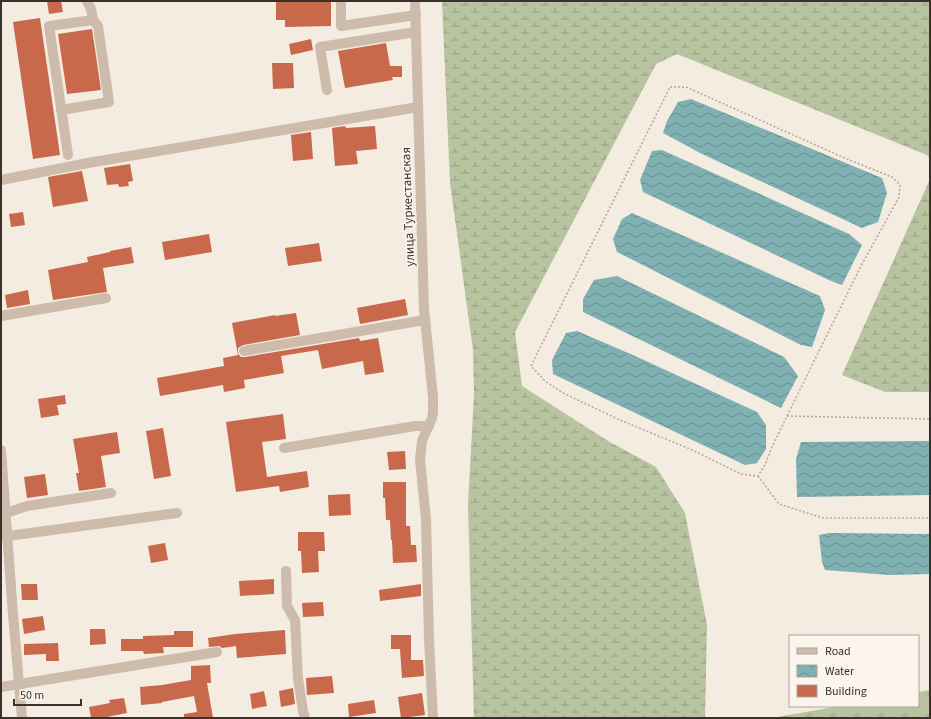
<svg xmlns="http://www.w3.org/2000/svg" width="931" height="719" viewBox="0 0 931 719" font-family="'Source Sans 3',sans-serif">
<defs>
<pattern id="grass-tufts" width="24" height="20" patternUnits="userSpaceOnUse"><rect width="24" height="20" fill="#b8c4a0"/><path d="M3 7l-1-3M5 7V3M7 7l1-3M15 17l-1-3M17 17v-4M19 17l1-3" fill="none" stroke="#97a083"/></pattern>
<pattern id="wetland-marsh" width="20" height="14" patternUnits="userSpaceOnUse"><rect width="20" height="14" fill="#b8c4a0"/><path d="M1 5h8M5 5V1M11 12h8M15 12V8" fill="none" stroke="#97a083"/></pattern>
<pattern id="water-waves" width="16" height="10" patternUnits="userSpaceOnUse"><rect width="16" height="10" fill="#7fb0b2"/><path d="M0 5q4-4 8 0t8 0" fill="none" stroke="#699091"/></pattern>
</defs>
<rect width="100%" height="100%" fill="#f4ebe1"/>
<!-- grass -->
<polygon fill="url(#grass-tufts)" points="930,690 930,718 772,718 839,706 918,706 918,692"/>
<!-- wetland -->
<g fill="url(#wetland-marsh)">
<polygon points="442,1 930,1 930,159 927,155 677,54 656,64 515,332 522,386 608,441 656,467 685,513 707,625 705,718 474,718 468,505 474,394 473,350 450,183"/>
<polygon points="930,179 930,392 885,392 842,375"/>
</g>
<!-- water -->
<g fill="url(#water-waves)">
<polygon points="691,99 882,178 887,193 878,222 862,228 702,154 663,133 667,121 678,102"/>
<polygon points="662,150 849,234 862,245 842,285 831,281 643,192 640,180 652,151"/>
<polygon points="632,213 820,296 825,310 812,347 801,345 617,252 613,239 622,219"/>
<polygon points="617,276 784,357 798,376 781,408 583,312 583,299 594,280"/>
<polygon points="577,331 635,356 757,412 766,425 766,449 757,463 745,465 553,374 552,360 566,333"/>
<polygon points="930,441 930,495 797,497 796,459 801,442"/>
<polygon points="829,533 930,534 930,574 890,575 825,570 822,562 819,535"/>
</g>
<!-- building -->
<g fill="#c8694b">
<polygon points="47,1 61,1 63,12 49,14"/>
<polygon points="276,1 331,1 331,26 285,27 285,20 276,20"/>
<polygon points="40,18 60,155 33,159 13,22"/>
<polygon points="92,29 101,90 67,94 58,34"/>
<polygon points="311,39 313,50 291,55 289,44"/>
<polygon points="386,43 390,66 402,66 402,77 392,77 393,80 345,88 338,51"/>
<polygon points="272,63 293,63 294,88 273,89"/>
<polygon points="345,126 346,128 375,126 377,149 356,151 358,164 335,166 332,128"/>
<polygon points="311,132 313,159 293,161 291,135"/>
<polygon points="130,164 133,181 128,182 129,186 119,187 118,184 107,185 104,168"/>
<polygon points="82,171 88,201 53,207 48,177"/>
<polygon points="23,212 25,225 11,227 9,214"/>
<polygon points="209,234 212,252 165,260 162,242"/>
<polygon points="319,243 322,261 288,266 285,248"/>
<polygon points="131,247 134,263 103,268 107,292 53,300 48,270 88,262 87,257 110,252 110,251"/>
<polygon points="28,290 30,304 7,308 5,295"/>
<polygon points="405,299 408,315 360,324 357,308"/>
<polygon points="296,313 300,335 243,345 238,348 238,352 239,355 241,357 245,357 359,338 360,341 378,338 384,372 365,375 363,361 322,369 318,350 281,356 284,373 244,380 245,388 224,392 223,385 160,396 157,378 224,366 223,358 238,355 232,323 275,315 275,316"/>
<polygon points="65,395 66,404 57,405 59,415 41,418 38,399"/>
<polygon points="283,414 286,439 262,442 267,477 307,471 309,487 280,492 279,486 236,492 226,422"/>
<polygon points="163,428 171,476 154,479 146,431"/>
<polygon points="117,432 120,453 101,456 106,487 79,491 76,473 79,473 73,439"/>
<polygon points="405,451 406,469 389,470 387,452"/>
<polygon points="45,474 48,495 27,498 24,477"/>
<polygon points="383,482 406,482 406,526 410,526 411,545 416,545 417,562 393,563 392,540 391,540 390,520 386,520 385,498 383,498"/>
<polygon points="350,494 351,515 329,516 328,495"/>
<polygon points="298,532 324,532 325,551 318,551 319,572 302,573 301,551 298,551"/>
<polygon points="165,543 168,560 151,563 148,546"/>
<polygon points="274,579 274,594 240,596 239,581"/>
<polygon points="21,584 37,584 38,600 22,600"/>
<polygon points="421,584 421,596 380,601 379,590"/>
<polygon points="323,602 324,616 303,617 302,603"/>
<polygon points="43,616 45,630 24,634 22,619"/>
<polygon points="90,629 105,629 106,644 90,645"/>
<polygon points="285,630 286,654 237,658 236,646 222,648 219,646 209,647 208,638 235,634"/>
<polygon points="174,631 193,631 193,647 163,647 164,653 144,654 143,651 121,651 121,639 143,639 143,636 174,635"/>
<polygon points="391,635 411,635 411,660 423,660 424,676 402,678 400,649 391,649"/>
<polygon points="58,643 59,661 46,661 46,654 24,655 24,644"/>
<polygon points="210,665 211,683 207,683 213,718 184,718 184,714 197,712 194,696 162,702 162,703 141,705 140,687 162,685 191,680 191,666"/>
<polygon points="332,676 334,693 307,695 306,678"/>
<polygon points="293,688 295,704 281,707 279,691"/>
<polygon points="264,691 267,706 252,709 250,694"/>
<polygon points="422,693 425,715 401,718 398,697"/>
<polygon points="124,698 127,713 107,717 107,718 91,718 89,707 110,703 109,700"/>
<polygon points="374,700 376,713 349,717 348,704"/>
</g>
<g fill="none" stroke-linecap="round" stroke-linejoin="round">
<!-- path -->
<g stroke="#b9a596" stroke-width="1.5" stroke-dasharray="2 2" stroke-linecap="butt">
<polygon points="670,87 686,87 847,159 892,177 900,185 899,197 860,268 787,416 772,447 765,465 758,476 741,474 690,449 620,420 563,393 545,381 531,366"/>
<polyline points="787,416 930,419"/>
<polyline points="758,476 779,504 823,518 930,518"/>
</g>
<!-- minor -->
<g stroke="#cdbbac" stroke-width="10">
<polyline points="341,1 341,26 416,15"/>
<polyline points="415,1 424,309 433,397 433,412 432,418 422,441 420,459 426,520 429,640 433,718"/>
<polyline points="327,90 320,47 416,32"/>
<polyline points="61,110 109,102 98,26 93,20"/>
<polyline points="68,155 49,26 93,20 91,9 87,1"/>
<polyline points="1,180 88,163 418,107"/>
<polyline points="1,316 106,298"/>
<polyline points="244,351 425,320"/>
<polyline points="284,448 415,426 429,426"/>
<polyline points="1,450 13,615 22,718"/>
<polyline points="6,513 27,506 111,493"/>
<polyline points="1,537 177,513"/>
<polyline points="286,571 287,606 295,620 298,678 303,711 305,718"/>
<polyline points="1,687 217,652"/>
</g>
</g>
<g text-anchor="middle" dominant-baseline="central" stroke-width="3.5" stroke-linejoin="round" paint-order="stroke">
<!-- street labels -->
<g font-size="13" fill="#3b302b" stroke="#fbf5ee">
<text transform="translate(408 207) rotate(-92)">улица Туркестанская</text>
</g>
</g>
<!-- border -->
<rect width="931" height="719" fill="none" stroke="#3b302b" stroke-width="4"/>
<!-- legend -->
<rect x="789" y="635" width="130" height="72" fill="#fbf5ee" stroke="#aea6a0"/>
<rect x="797" y="648" width="20" height="6" fill="#cdbbac" stroke="#aea6a0"/>
<text x="825" y="655" font-size="12" fill="#3b302b">Road</text>
<rect x="797" y="665" width="20" height="12" fill="url(#water-waves)" stroke="#aea6a0"/>
<text x="825" y="675" font-size="12" fill="#3b302b">Water</text>
<rect x="797" y="685" width="20" height="12" fill="#c8694b" stroke="#aea6a0"/>
<text x="825" y="695" font-size="12" fill="#3b302b">Building</text>
<!-- scale -->
<path d="M14 699v6h67v-6" fill="none" stroke="#3b302b" stroke-width="2"/>
<text x="20" y="699" font-size="12" fill="#3b302b" stroke="#fbf5ee" stroke-width="3" paint-order="stroke">50 m</text>
</svg>
